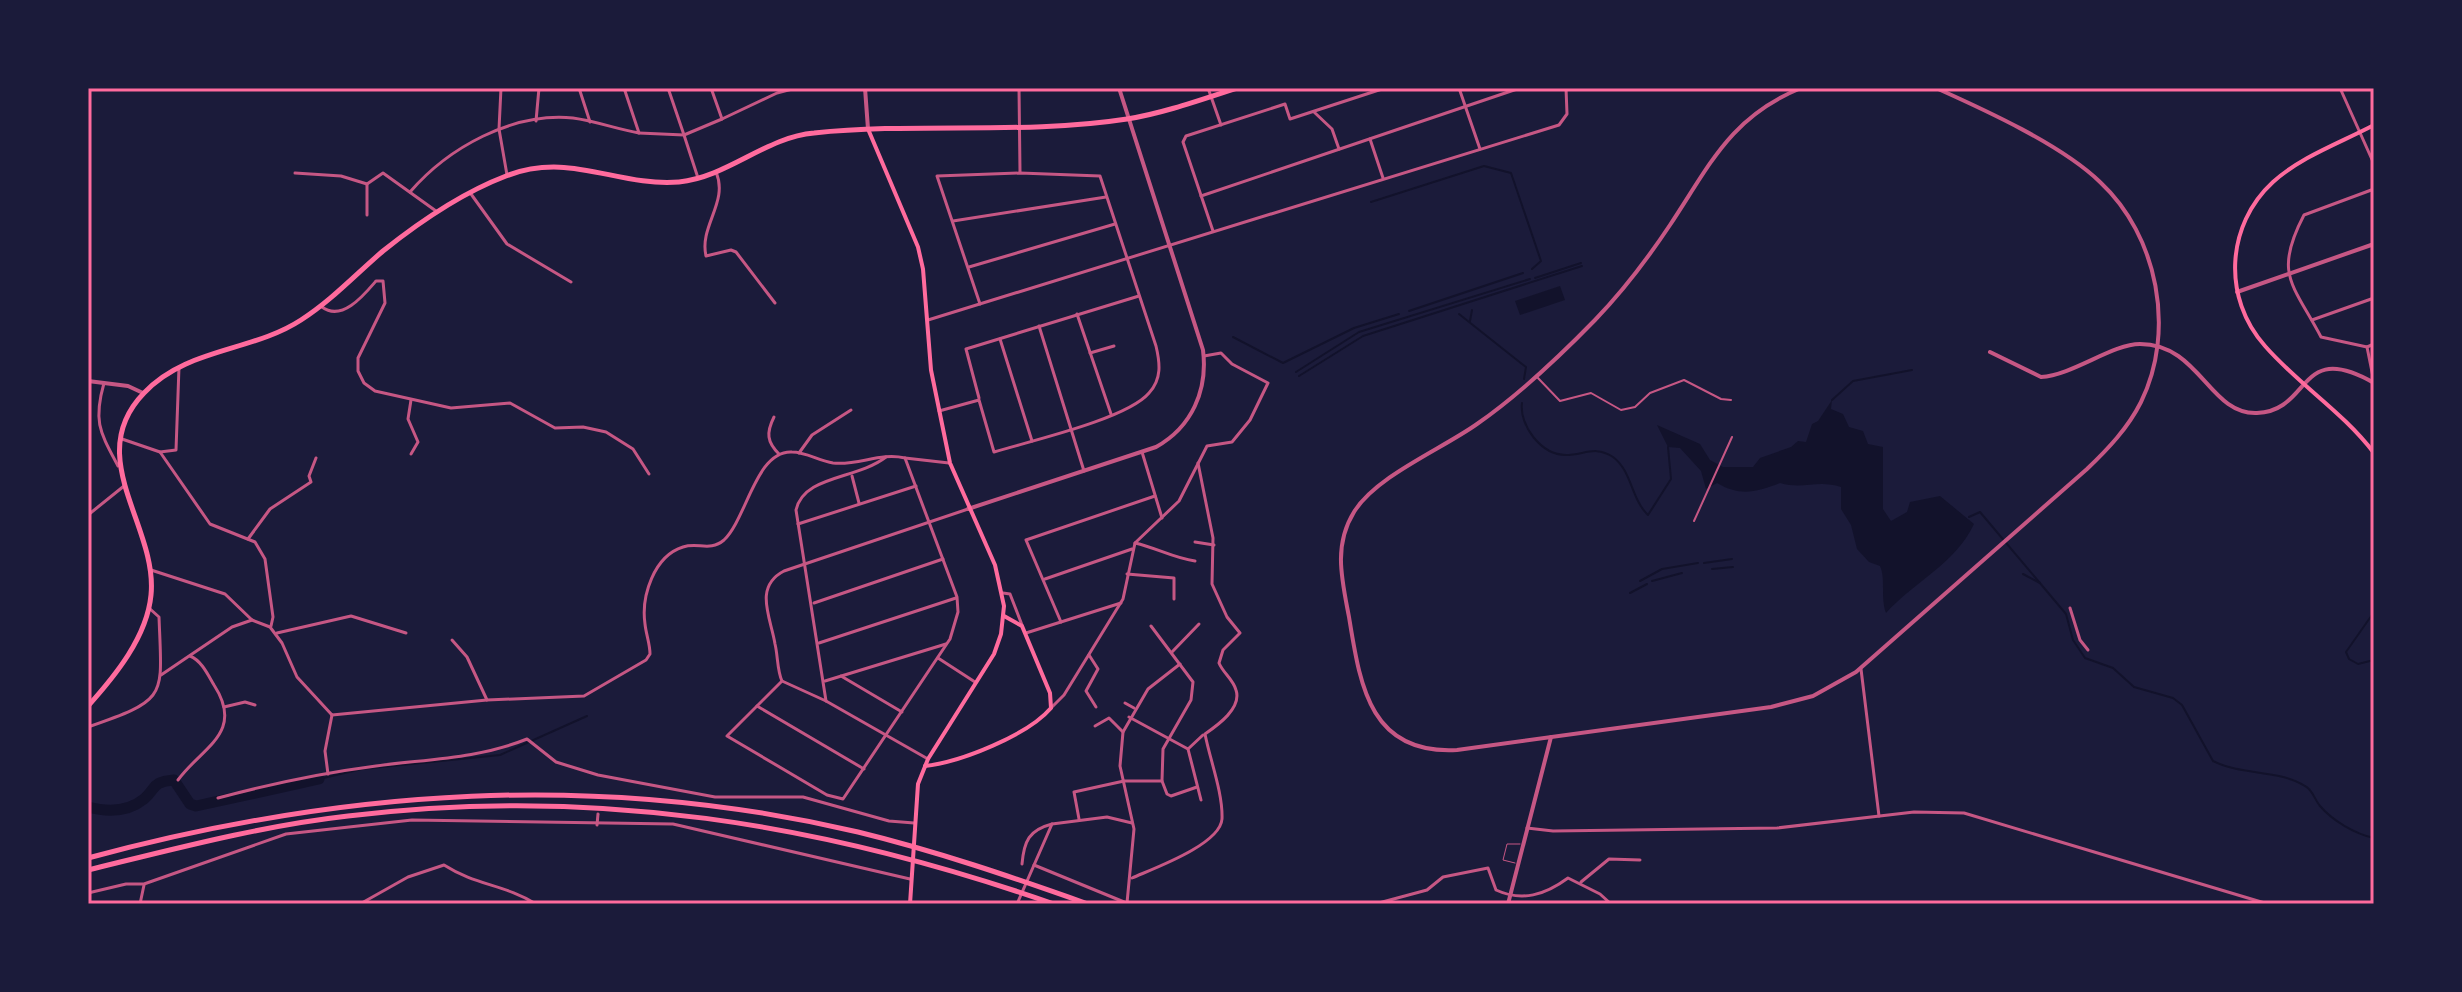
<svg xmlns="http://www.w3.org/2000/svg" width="2462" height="992" viewBox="0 0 2462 992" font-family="Karla,sans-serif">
<rect width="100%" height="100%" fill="#1b1b3a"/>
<!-- water -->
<g fill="#12122b">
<polygon points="1560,286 1565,300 1520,315 1515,301"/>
<path d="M1832 400 1831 409 1843 414 1849 427 1863 431 1868 444 1883 447V509L1891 521 1907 512 1910 502 1940 496 1974 524C1956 563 1914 582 1886 613 1880 596 1886 580 1880 566L1869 562 1857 549 1851 525 1841 509V487C1817 479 1804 490 1780 483 1755 493 1739 496 1717 483L1706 489 1701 471 1680 448 1668 447 1657 425 1700 444 1710 460 1723 467H1753L1760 458 1791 447 1798 441 1806 442 1812 424 1818 421Z"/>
</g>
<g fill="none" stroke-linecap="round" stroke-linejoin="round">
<!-- stream -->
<g stroke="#12122b" stroke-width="2">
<polyline points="1371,202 1484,166 1511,173 1541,261 1532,269"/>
<polyline points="1535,278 1581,263"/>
<polyline points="1409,311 1523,273"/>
<polyline points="1459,314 1522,364 1526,367 1524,379"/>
<polyline points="1470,321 1472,310"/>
<polyline points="1233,337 1283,363 1354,328 1399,314"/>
<polyline points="1296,372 1359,332 1530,279"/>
<polyline points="1299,376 1363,336 1582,266"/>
<polyline points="1832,400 1853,381 1912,370"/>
<path d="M1522 403C1519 425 1541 455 1566 455 1584 455 1595 445 1613 457 1632 471 1631 499 1648 515L1671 479 1668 447"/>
<path d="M1969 517 1980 512 2066 614 2073 640 2085 658 2113 668 2134 687 2173 698 2182 705 2213 761C2242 776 2278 769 2305 786 2313 790 2314 799 2320 806 2333 821 2355 834 2374 838"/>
<polyline points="1704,563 1732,559"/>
<polyline points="1712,569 1733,567"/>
<polyline points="2023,574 2040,583"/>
<polyline points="1640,581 1662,569 1698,563"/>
<polyline points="1652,581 1682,573"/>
<polyline points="1630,593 1647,584"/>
<polyline points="2374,612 2346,652 2349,659 2358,664 2374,660"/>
<polyline points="319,779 362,769 500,755 587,716"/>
</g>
<!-- river -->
<path stroke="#12122b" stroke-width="11" d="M88 807C107 812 128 812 144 799 157 788 151 782 174 780L190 804 196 806 319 779"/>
<!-- service -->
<polyline stroke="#c65784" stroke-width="1" points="1515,863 1503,860 1507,844 1520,844"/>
<!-- pedestrian -->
<g stroke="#c65784" stroke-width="2">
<polyline points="1537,377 1560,401 1591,393 1621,410 1635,407 1650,393 1684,380 1721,399 1731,400"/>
<polyline points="1694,521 1732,437"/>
</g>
<!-- minor -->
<g stroke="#c65784" stroke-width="3">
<polyline points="501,88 499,129 507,175"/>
<polyline points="579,88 590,122"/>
<polyline points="668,88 684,135 722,119 711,88"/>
<polyline points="1019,88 1020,172"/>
<polyline points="1208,88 1221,125"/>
<polyline points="1459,88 1480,149"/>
<polyline points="2340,88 2374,164"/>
<polyline points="1314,112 1332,129 1339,149"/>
<polyline points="722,119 777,93 796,88"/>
<polyline points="536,121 539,88"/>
<polyline points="639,133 684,135 698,178"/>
<polyline points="1370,139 1383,178"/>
<path d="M716 172C729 202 699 226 706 256L731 250 736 252 775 303"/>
<polyline points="295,173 341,176 367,184 383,173 436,211"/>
<path d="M2374 189 2304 215C2273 274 2293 284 2321 337L2367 347 2374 344"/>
<path d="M410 192C448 148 512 112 573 118 595 121 617 129 639 133L624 88"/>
<polyline points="471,194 507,244 571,282"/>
<polyline points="1201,196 1520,88"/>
<polyline points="367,215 367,184"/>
<polyline points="953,221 1106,197"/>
<polyline points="1213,231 1183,142 1186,136 1285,104 1290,119 1385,88"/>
<polyline points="969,267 1115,224"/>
<path d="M322 307C342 322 364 295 376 281H383L385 303 358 358V371L364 383 375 391 451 408 510 403 555 428 583 427 606 432 633 449 649 474"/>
<polyline points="1077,314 1111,414"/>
<polyline points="928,320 1559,125 1567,114 1566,88"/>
<polyline points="2312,320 2374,298"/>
<polyline points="1039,326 1084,471"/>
<polyline points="1000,339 1032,441"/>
<polyline points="2367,347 2374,382"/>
<polyline points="1090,353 1114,346"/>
<path d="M104 383C93 422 100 432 118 466"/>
<polyline points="979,398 966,349 1139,296"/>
<path d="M939 411 979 400 994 452C1030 441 1127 419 1149 393 1162 379 1160 363 1156 346L1100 176 1020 173 937 176 980 304"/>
<path d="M774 417C766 433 767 442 779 454"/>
<polyline points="122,439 160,452 176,450 179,367"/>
<polyline points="160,452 210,524 255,542 265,559 273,617 271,626"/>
<polyline points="1142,452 1162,518"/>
<polyline points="799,453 812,435 851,410"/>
<polyline points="411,454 418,442 408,419 411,400"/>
<polyline points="905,458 949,463"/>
<polyline points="852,476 859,503"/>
<polyline points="88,515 124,486"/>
<polyline points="798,524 916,486"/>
<polyline points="248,539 270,509 311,482 309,476 316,458"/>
<polyline points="1195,542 1214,545"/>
<path d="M1135 543C1157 548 1173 558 1195 561"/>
<polyline points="151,570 225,594 252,620 270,627 282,643 297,677 332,715"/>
<polyline points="1127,574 1174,578 1174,599"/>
<polyline points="1045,579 1132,549"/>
<polyline points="1003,593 1010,594 1022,625"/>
<polyline points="814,603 943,559"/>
<polyline points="2070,608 2080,640 2088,650"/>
<polyline points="1061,622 1026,540 1155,496"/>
<polyline points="277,633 351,616 406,633"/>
<polyline points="1026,633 1121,603"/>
<polyline points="452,640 467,657 487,700"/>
<polyline points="819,643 956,598"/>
<polyline points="1172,652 1199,624"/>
<polyline points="1089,655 1098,669 1086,691 1096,707"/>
<polyline points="938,658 975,682"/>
<polyline points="1861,669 1879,816"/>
<polyline points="161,675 232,627 252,620"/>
<polyline points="841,676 902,712"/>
<polyline points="825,681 946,644"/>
<path d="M826 701 796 510C804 475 856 480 886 457"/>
<polyline points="1125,703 1134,708"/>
<polyline points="757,706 864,769"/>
<polyline points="224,707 245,702 255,705"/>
<polyline points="1051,708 1064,695 1123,599 1135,543 1179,501 1207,446 1232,442 1250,420 1268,383 1232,364 1221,353 1204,356"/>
<path d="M332 715 487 700 584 696 646 660 650 654C650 644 646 634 645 624 641 596 654 556 683 547 698 542 710 552 724 540 747 518 756 450 792 452 806 452 819 461 833 463 858 466 880 452 905 458L957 597 958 612 950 639 843 799 827 795 727 736 782 681"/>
<polyline points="1129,717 1188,749 1201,800"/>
<polyline points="1095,726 1109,718 1123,732"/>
<path d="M88 727C169 699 162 698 159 617L149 608"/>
<polyline points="1188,749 1203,735"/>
<path d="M928 759 826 701 782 681C777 670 778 656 775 644 771 618 753 587 784 571L968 509"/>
<polyline points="328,774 325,751 332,715"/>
<path d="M178 780C202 747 245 733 214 685 208 675 202 661 190 656"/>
<polyline points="1162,781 1167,794 1171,796 1197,787"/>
<path d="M218 798C270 784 322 773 376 766 428 759 477 759 527 739L556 762 598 775 715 797H803L889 821 914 823"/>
<polyline points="1079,819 1074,792 1124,781 1162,781 1163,749 1191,700 1193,682 1151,626"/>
<polyline points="597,825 598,814"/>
<polyline points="1527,828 1553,831 1777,828 1914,812 1964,813 2268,904"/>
<path d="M1022 864C1024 841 1029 830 1052 824"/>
<polyline points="1034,865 1129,904"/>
<path d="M1132 878C1152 869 1220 845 1222 819 1223 793 1210 760 1205 734 1218 725 1242 708 1236 690 1233 679 1223 673 1219 663L1223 650 1240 633 1227 617 1212 584 1213 538 1198 463"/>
<polyline points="1581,882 1609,859 1640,860"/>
<polyline points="88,893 126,884 144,884 286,834 412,820 673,824 910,879"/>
<polyline points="1127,903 1134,829 1120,766 1123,732 1148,689 1180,664"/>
<polyline points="140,904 144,885"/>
<path d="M360 904 408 877 444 865C475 885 506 885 536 904"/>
<polyline points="844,904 865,904"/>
<polyline points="1017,904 1052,824 1107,817 1132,823"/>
<path d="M1375 904 1427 890 1443 877 1488 868 1496 890C1522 902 1545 895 1568 878L1600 894 1611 904"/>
</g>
<!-- tertiary -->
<g stroke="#c65784" stroke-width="4">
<polyline points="865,88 868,129"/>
<path d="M1801 88C1730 117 1710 165 1670 225 1648 258 1623 291 1595 320 1558 358 1520 394 1477 424 1442 449 1376 476 1354 512 1333 546 1342 580 1349 617 1360 684 1369 755 1457 750L1771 707 1813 696 1856 672 2087 469C2108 449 2128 428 2141 402 2176 331 2158 236 2100 182 2062 145 1985 110 1936 88"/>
<polyline points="2237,292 2374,244"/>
<path d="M1990 352 2041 377C2073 375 2112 344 2140 344 2200 344 2209 415 2257 413 2312 411 2297 339 2374 383"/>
<polyline points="88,381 128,386 143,393"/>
<path d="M968 509 1156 447C1192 427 1208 390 1203 350L1119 88"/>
<polyline points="1508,904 1551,737"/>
</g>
<!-- secondary -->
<g stroke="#ff6b9d" stroke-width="4">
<path d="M2374 125C2340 143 2302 156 2273 182 2226 225 2222 298 2265 346 2299 385 2343 412 2374 453"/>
<polyline points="868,129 918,247 923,269 931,370 950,463 995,565 1004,606 1001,634 994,654 928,759 918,784 910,904"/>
<path d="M925 766C961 762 1028 735 1051 708L1050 693 1022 626 1004 616"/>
</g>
<!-- primary -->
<path stroke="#ff6b9d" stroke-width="5" d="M88 706C115 676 147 637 151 595 158 526 82 457 144 393 186 348 252 352 301 320 331 301 356 274 383 251 418 223 464 192 506 176 570 151 617 187 679 182 728 177 766 137 814 133 918 122 1024 135 1127 119 1164 113 1200 100 1237 88"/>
<!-- motorway -->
<g stroke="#ff6b9d" stroke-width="5">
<path d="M88 858C344 789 598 771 858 832 936 851 1012 877 1088 904"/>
<path d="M88 870C174 849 260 826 348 816 592 786 823 823 1054 904"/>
</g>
</g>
<!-- border -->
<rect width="2462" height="992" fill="none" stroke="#1b1b3a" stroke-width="180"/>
<rect x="90" y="90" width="2282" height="812" fill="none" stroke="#ff6b9d" stroke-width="3"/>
</svg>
